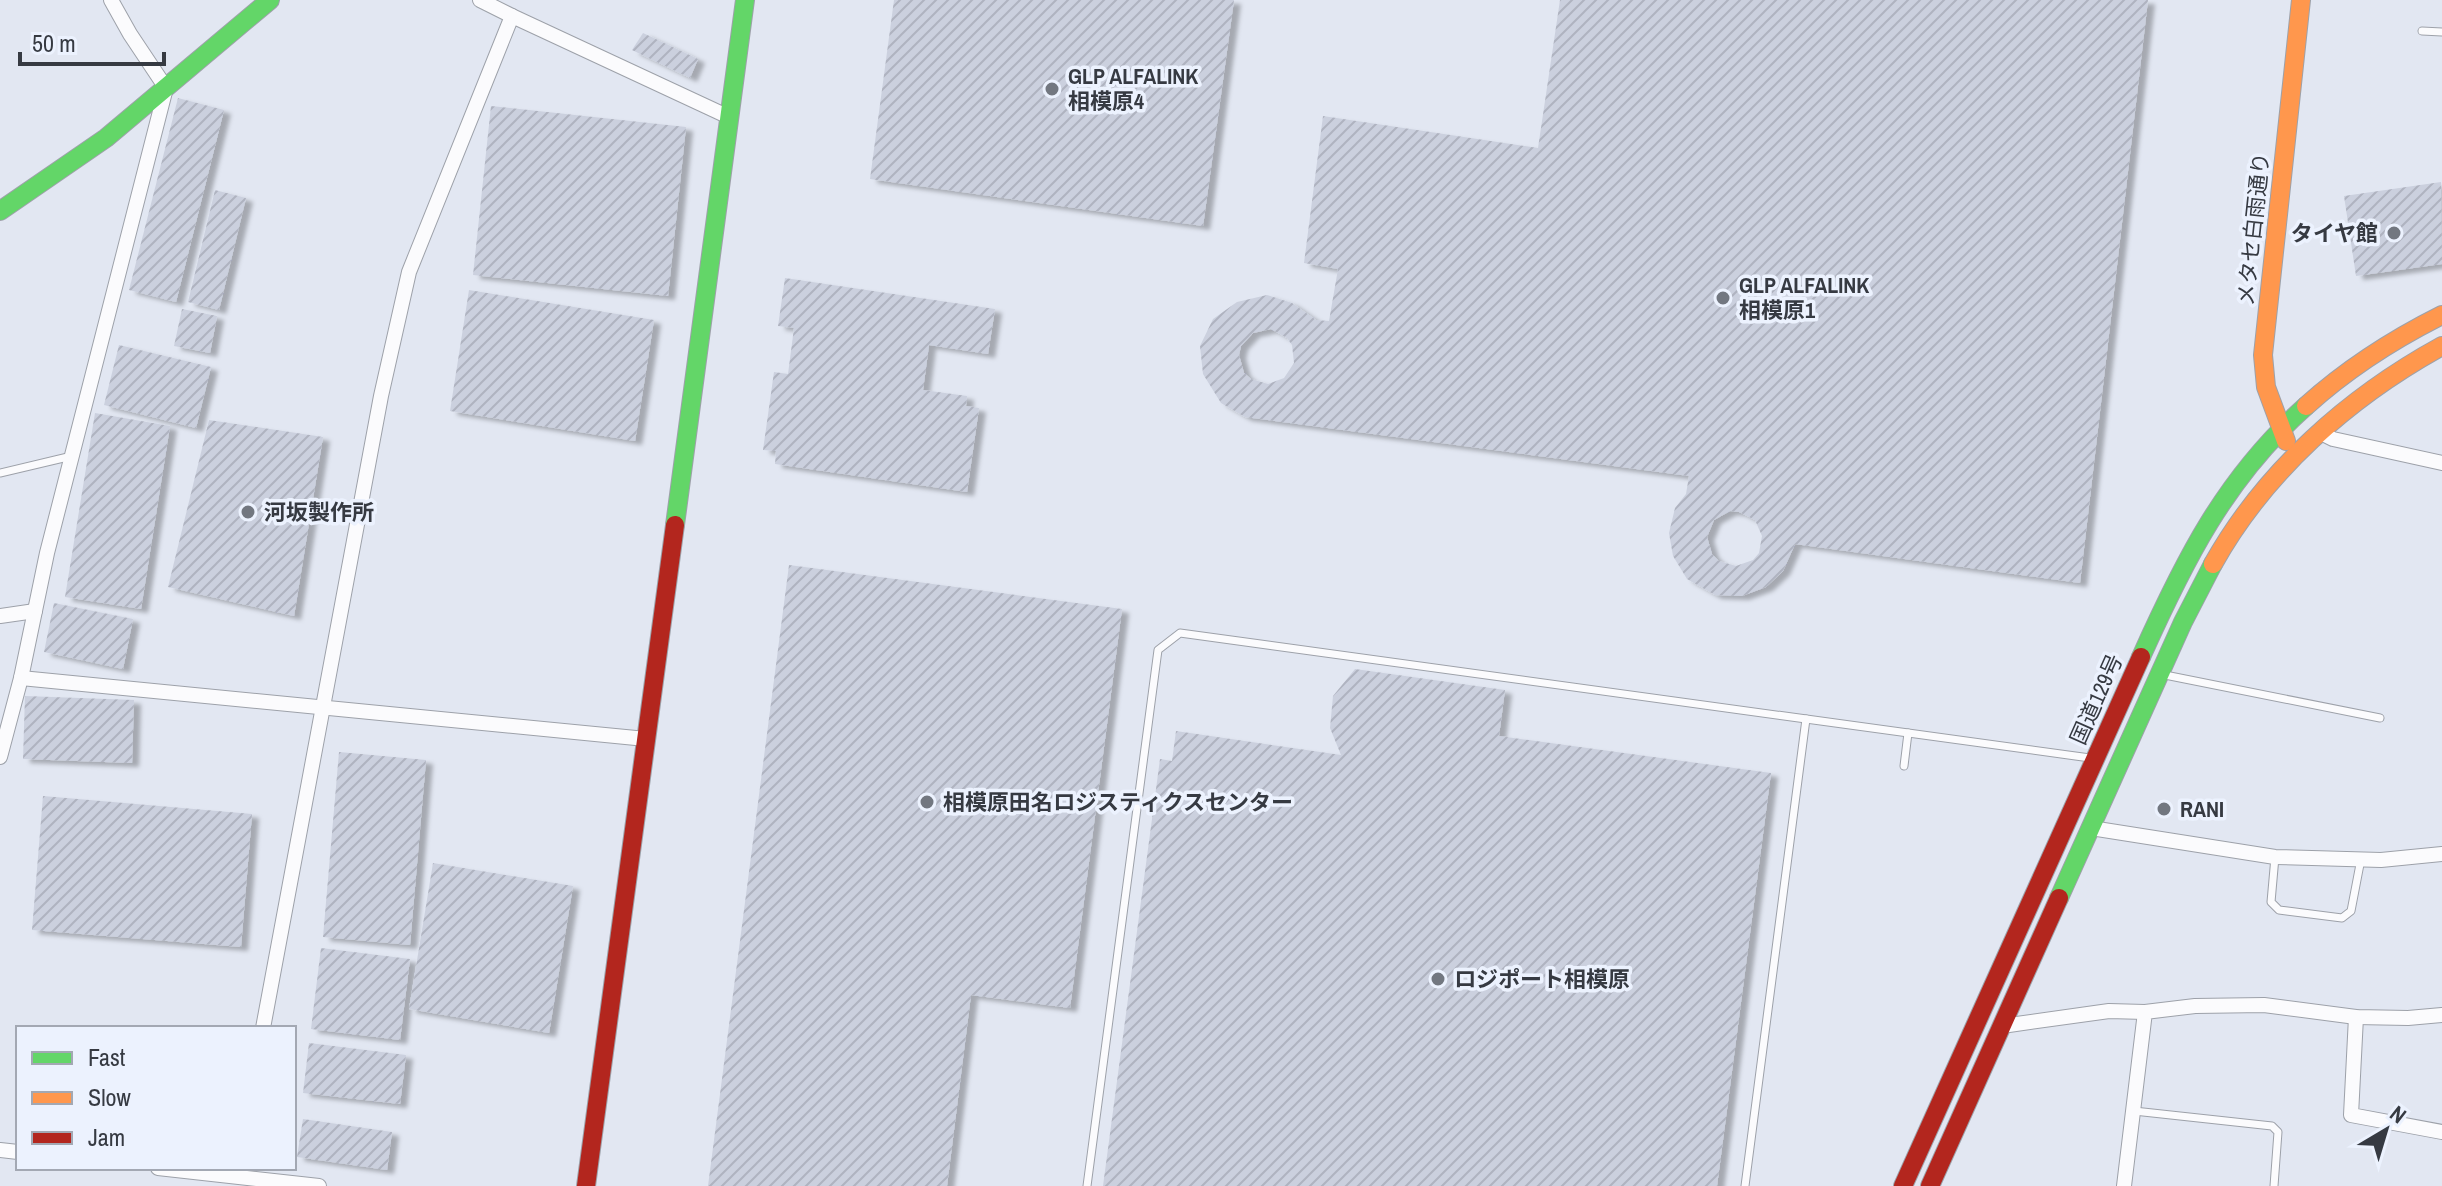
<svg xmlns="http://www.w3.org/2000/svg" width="2442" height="1186" viewBox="0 0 2442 1186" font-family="'Archivo Narrow','Noto Sans JP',sans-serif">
<defs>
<pattern id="building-hatch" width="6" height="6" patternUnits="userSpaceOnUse" patternTransform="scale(2)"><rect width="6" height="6" fill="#cbd0de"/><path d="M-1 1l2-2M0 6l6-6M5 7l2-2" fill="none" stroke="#afb3c0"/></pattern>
<filter id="shadow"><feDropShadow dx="7" dy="4" stdDeviation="2" flood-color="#0004"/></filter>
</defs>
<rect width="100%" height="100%" fill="#e2e7f2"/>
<!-- building -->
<g fill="url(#building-hatch)" fill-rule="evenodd" filter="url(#shadow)">
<polygon points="894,0 1234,0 1203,226 870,179"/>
<path d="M1560 0H2148L2080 583 1795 544 1783 571 1766 587 1742 596 1715 595 1687 579 1673 556 1669 533 1675 508 1686 494 1689 476 1245 417 1221 403 1203 374 1200 346 1213 319 1237 302 1267 295 1292 303 1316 320 1329 321 1338 269 1304 263 1323 116 1538 148ZM1271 329 1287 338 1292 345 1294 363 1284 378 1268 384 1251 379 1244 373 1239 355 1241 346 1253 333ZM1730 511 1739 512 1755 520 1762 536 1759 553 1753 560 1736 566 1719 561 1712 554 1707 537 1714 520Z"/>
<polygon points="643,33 698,59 690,78 632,50"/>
<polygon points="178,98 224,110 176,302 129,290"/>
<polygon points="491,106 686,127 668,296 473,275"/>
<polygon points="2441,182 2442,264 2356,276 2344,196"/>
<polygon points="215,190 246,198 219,310 188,302"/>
<polygon points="785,278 995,309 988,354 929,345 923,390 967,396 966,406 979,408 967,492 775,464 776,451 763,450 774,372 788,374 794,328 778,326"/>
<polygon points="469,290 654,320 635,441 450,411"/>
<polygon points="182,309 217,316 210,353 174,346"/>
<polygon points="119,345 211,367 196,428 104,405"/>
<polygon points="95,413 170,426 141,609 65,597"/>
<polygon points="209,420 323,437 294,616 168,587"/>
<polygon points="789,565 1122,609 1070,1008 971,995 947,1186 708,1186"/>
<polygon points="54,603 133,619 123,669 44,652"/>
<polygon points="1355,669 1505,690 1499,736 1771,773 1717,1186 1103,1186 1160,759 1172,761 1176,731 1341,755 1330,728 1333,696"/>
<polygon points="25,696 134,700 132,763 23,759"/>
<polygon points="339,752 426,760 410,945 323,937"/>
<polygon points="43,796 252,814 241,947 32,930"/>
<polygon points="433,863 573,886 549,1033 409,1009"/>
<polygon points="321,948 410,959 400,1040 311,1029"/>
<polygon points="309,1043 406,1055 400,1104 303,1093"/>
<polygon points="303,1119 392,1132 387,1170 297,1157"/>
</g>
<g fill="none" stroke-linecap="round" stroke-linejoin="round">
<defs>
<g id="lane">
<polyline points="2422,31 2442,32"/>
<polyline points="0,473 72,456"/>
<polyline points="2165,675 2380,718"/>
<polyline points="1904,766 1908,733"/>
<polyline points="2275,857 2271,902 2279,910 2342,918 2351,911 2361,859"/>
<polyline points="2134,1111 2272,1126 2278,1132 2274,1186"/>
<polyline points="1087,1186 1158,650 1180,633 2090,758"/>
<polyline points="1745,1186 1806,719"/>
</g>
<g id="street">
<polyline points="480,0 512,16"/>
<polyline points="2321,433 2333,439 2442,463"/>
<polyline points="0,616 35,611"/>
<polyline points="21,678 646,739"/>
<polyline points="0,757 21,678 47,553 166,88 130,34 111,0"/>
<polyline points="2091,828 2275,857 2381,860 2442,854"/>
<polyline points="2356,1017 2351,1115 2442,1132"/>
<polyline points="2002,1026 2109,1011 2145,1012"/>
<polyline points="263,1028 381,396 409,272 512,16 729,117"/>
<polyline points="0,1150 18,1152"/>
<polyline points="158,1168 319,1186"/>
<polyline points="2124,1186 2145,1012 2195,1006 2264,1005 2356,1017 2408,1018 2442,1015"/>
</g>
<g id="fast">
<polyline points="0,211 106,138 270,0"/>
<polyline points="675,525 745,0"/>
<path d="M2141 657C2184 561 2225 478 2306 406"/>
<polyline points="2059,898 2183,622 2213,564"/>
</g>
<g id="slow">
<path d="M2306 406C2347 369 2392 340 2442 315"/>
<polyline points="2286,441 2266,387 2263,355 2301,0"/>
<path d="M2213 564C2265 471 2349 397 2442 346"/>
</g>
<g id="jam">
<polyline points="586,1186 675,525"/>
<polyline points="1903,1186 2141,657"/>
<polyline points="1930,1186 2059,898"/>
</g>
</defs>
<!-- lane casing -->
<use href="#lane" stroke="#9da1a9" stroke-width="9"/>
<!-- street casing -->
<use href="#street" stroke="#9da1a9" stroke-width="16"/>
<!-- fast casing -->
<use href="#fast" stroke="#9da1a9" stroke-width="20"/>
<!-- slow casing -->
<use href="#slow" stroke="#9da1a9" stroke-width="20"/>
<!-- jam casing -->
<use href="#jam" stroke="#9da1a9" stroke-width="20"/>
<!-- lane -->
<use href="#lane" stroke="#fbfbfd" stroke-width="7"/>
<!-- street -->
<use href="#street" stroke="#fbfbfd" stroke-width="14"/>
<!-- fast -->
<use href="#fast" stroke="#63d668" stroke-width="18"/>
<!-- slow -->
<use href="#slow" stroke="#ff974d" stroke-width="18"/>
<!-- jam -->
<use href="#jam" stroke="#b3261e" stroke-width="18"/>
</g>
<!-- markers -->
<g fill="#727780" stroke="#ecf2fe" stroke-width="3">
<circle cx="1052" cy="89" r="8"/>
<circle cx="2394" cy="233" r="8"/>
<circle cx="1723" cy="298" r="8"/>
<circle cx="248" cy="512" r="8"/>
<circle cx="927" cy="802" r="8"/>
<circle cx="2164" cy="809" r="8"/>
<circle cx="1438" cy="979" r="8"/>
</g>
<g text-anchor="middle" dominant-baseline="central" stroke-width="7" stroke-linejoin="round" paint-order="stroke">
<!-- poi labels -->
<g font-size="22" font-weight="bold" fill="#363a42" stroke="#ecf2fe" text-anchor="start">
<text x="1068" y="76">GLP ALFALINK<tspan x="1068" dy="25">相模原4</tspan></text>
<text x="2378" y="233" text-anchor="end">タイヤ館</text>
<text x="1739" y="285">GLP ALFALINK<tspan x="1739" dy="25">相模原1</tspan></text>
<text x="264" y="512">河坂製作所</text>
<text x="943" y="802">相模原田名ロジスティクスセンター</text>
<text x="2180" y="809">RANI</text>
<text x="1454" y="979">ロジポート相模原</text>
</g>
<!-- street labels -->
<g font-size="22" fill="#363a42" stroke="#ecf2fe">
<text transform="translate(2253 229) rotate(-84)">メタセ白雨通り</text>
<text transform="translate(2096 699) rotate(-66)">国道129号</text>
</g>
</g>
<!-- legend -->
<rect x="16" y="1026" width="280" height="144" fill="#ecf2fe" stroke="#a3a8b3" stroke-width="2"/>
<rect x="32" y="1052" width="40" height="12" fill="#63d668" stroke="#a3a8b3" stroke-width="2"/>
<text x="88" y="1066" font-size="24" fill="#363a42">Fast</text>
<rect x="32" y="1092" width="40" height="12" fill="#ff974d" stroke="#a3a8b3" stroke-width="2"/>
<text x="88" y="1106" font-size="24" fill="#363a42">Slow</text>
<rect x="32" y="1132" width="40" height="12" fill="#b3261e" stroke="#a3a8b3" stroke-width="2"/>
<text x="88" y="1146" font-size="24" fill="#363a42">Jam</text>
<!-- north arrow -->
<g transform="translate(2386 1130) rotate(38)" stroke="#ecf2fe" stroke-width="6" paint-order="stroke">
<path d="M0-6L14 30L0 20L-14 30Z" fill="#363a42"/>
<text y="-12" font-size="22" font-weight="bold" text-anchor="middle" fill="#363a42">N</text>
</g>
<!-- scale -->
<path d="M20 52v12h144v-12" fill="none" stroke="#363a42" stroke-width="4"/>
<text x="32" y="52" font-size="24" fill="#363a42" stroke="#ecf2fe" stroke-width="6" paint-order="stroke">50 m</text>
</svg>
